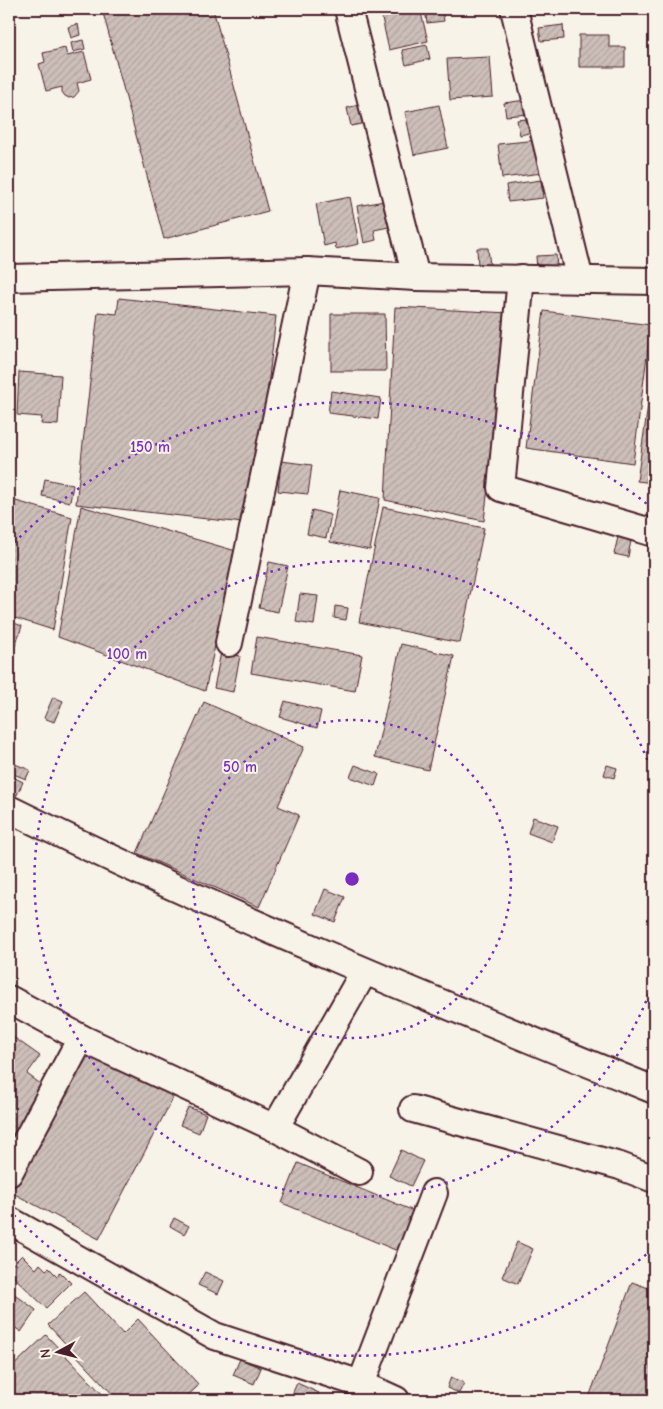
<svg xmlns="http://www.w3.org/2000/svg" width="663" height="1409" viewBox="0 0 663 1409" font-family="'Comic Neue',sans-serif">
<defs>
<pattern id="building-hatch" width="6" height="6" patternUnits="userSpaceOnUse" patternTransform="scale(1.25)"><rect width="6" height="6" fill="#ccbfb9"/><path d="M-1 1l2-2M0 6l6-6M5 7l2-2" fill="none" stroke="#b1a49f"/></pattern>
</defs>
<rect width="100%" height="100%" fill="#f7f3e8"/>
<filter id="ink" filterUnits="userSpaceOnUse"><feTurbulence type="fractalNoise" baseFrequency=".02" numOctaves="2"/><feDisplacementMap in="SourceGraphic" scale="10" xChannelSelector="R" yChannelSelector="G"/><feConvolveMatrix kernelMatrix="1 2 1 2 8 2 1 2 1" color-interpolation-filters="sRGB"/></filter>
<g filter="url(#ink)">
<!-- building -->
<g fill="url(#building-hatch)" stroke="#4a1f2b">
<polygon points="102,9 213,9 268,211 164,239"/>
<polygon points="380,9 420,9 428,41 389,50"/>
<polygon points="425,9 442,9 444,21 427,23"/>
<polygon points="78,24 80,35 71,38 68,27"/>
<polygon points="563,25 564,39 541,41 539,28"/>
<polygon points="579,35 609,35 609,47 625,47 625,67 579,67"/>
<polygon points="83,40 85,49 73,52 71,43"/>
<polygon points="427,45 430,59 406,65 402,50"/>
<polygon points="65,48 67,56 84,52 91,79 77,83 79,91 74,97 69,98 65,96 62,92 62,87 46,91 39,64 45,62 43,53"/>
<polygon points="490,57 493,97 450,100 447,59"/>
<polygon points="526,100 528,114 506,116 504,103"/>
<polygon points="366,103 371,122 351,126 347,108"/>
<polygon points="439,105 448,148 414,155 405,112"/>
<polygon points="527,119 529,133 520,135 517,120"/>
<polygon points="538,140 542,173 502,178 498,144"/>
<polygon points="541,180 543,198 508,202 506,185"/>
<polygon points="350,197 359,244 336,249 335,243 324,246 316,204"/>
<polygon points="384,201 389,227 374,230 376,240 364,243 357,206"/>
<polygon points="477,248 488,248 490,266 478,267"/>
<polygon points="556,255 557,268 537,269 536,256"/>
<polygon points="119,298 276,316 255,501 245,500 243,523 76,504 98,312 117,314"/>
<polygon points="395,307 509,313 484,521 385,500"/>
<polygon points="544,311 651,325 633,463 526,448"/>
<polygon points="331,314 385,314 386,371 331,371"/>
<polygon points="654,364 654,483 637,481"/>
<polygon points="19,372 61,375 58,425 41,424 42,417 17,415"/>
<polygon points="331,391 381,398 378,419 328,413"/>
<polygon points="281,461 312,465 308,494 278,491"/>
<polygon points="45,479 73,485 70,502 42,496"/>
<polygon points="340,490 380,498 370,550 330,542"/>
<polygon points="9,499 72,517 53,630 9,616"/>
<polygon points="81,506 236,551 205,691 58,637"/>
<polygon points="383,507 484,528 460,643 359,622"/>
<polygon points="312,510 331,515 326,538 307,534"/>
<polygon points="618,537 631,540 628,557 614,554"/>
<polygon points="269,562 288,566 278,612 259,608"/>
<polygon points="300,594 318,596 314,625 296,622"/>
<polygon points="335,606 348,608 346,620 334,618"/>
<polygon points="9,621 22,626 15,646 9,643"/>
<polygon points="257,637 362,655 355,691 251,673"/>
<polygon points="401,644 454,656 428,770 375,757"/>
<polygon points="221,652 240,656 233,692 214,688"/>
<polygon points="53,697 63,701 54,722 44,718"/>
<polygon points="285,701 321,711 317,728 280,717"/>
<polygon points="204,702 304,747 278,806 299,815 259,907 137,853"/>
<polygon points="15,764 30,770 26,779 11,773"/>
<polygon points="355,765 379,774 375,786 350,777"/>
<polygon points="607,765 617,768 614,778 604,775"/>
<polygon points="9,775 23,782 17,795 9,792"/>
<polygon points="533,817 558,826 552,842 528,833"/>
<polygon points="325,889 345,897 335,922 315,914"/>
<polygon points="9,1034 40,1056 27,1074 49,1090 9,1146"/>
<polygon points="85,1043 176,1092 99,1239 9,1191"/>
<polygon points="188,1107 206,1114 199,1133 180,1125"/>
<polygon points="401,1150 423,1161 411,1186 389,1176"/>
<polygon points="298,1163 421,1214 405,1254 282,1203"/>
<polygon points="174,1218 189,1226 184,1234 170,1226"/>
<polygon points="517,1242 533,1249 518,1284 502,1277"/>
<polygon points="22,1255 36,1269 40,1264 46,1270 49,1268 57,1276 60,1272 71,1283 46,1308 9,1272 9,1268"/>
<polygon points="205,1272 224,1281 218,1294 198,1285"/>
<polygon points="632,1282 654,1290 654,1400 588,1400"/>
<polygon points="9,1290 36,1310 21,1332 9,1323 11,1316 9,1315"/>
<polygon points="84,1292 123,1334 138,1319 199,1385 183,1400 118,1400 48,1325"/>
<polygon points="46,1335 108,1400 13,1400 9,1395 9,1370"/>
<polygon points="240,1359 261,1368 254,1384 233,1375"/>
<polygon points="451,1377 464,1383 459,1393 447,1388"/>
<polygon points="297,1383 319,1393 316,1400 290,1399"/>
</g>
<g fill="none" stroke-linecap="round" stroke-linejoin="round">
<defs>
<g id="minor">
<polyline points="348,9 416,277"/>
<polyline points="514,9 580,280"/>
<polyline points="9,278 307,271 416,277 654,281"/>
<polyline points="521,278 501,488 654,533"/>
<polyline points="229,643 307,271"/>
<path d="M9 809C220 913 436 1002 654 1090"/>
<polyline points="9,999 81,1038 9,1173"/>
<polyline points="81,1038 275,1128 359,1172"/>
<polyline points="413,1109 620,1166 654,1179"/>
<polyline points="275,1128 364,972"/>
<polyline points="9,1220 215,1336 361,1384 396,1400"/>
<polyline points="361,1384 434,1193"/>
</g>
</defs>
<!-- minor casing -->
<use href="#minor" stroke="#4a1f2b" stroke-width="30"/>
<!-- minor -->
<use href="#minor" stroke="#f7f3e8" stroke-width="26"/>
</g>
</g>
<!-- distance rings -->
<g fill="none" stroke="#7b2cbf" stroke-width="2.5" stroke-dasharray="2.5 5">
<circle cx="352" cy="879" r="159"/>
<path d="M654 980A318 318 0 1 1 654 778"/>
<path d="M652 1250A477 477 0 0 1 9 1210M9 548A477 477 0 0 1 652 508"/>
</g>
<circle cx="352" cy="879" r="8" fill="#7b2cbf" stroke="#f7f3e8" stroke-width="2.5"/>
<g font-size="15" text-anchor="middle" font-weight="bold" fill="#7b2cbf" stroke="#f7f3e8" stroke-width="4" stroke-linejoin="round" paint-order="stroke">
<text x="150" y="452">150 m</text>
<text x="127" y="659">100 m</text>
<text x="240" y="772">50 m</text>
</g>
<!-- margin -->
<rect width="663" height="1409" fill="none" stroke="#f7f3e8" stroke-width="30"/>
<rect x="15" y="15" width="633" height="1379" fill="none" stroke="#4a1f2b" stroke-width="2" filter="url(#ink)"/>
<!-- north arrow -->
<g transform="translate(58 1352) rotate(263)" stroke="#f7f3e8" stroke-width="4" paint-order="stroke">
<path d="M0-4L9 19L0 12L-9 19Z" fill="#4a1f2b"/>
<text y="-8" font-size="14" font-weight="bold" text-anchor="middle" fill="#4a1f2b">N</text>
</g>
</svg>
